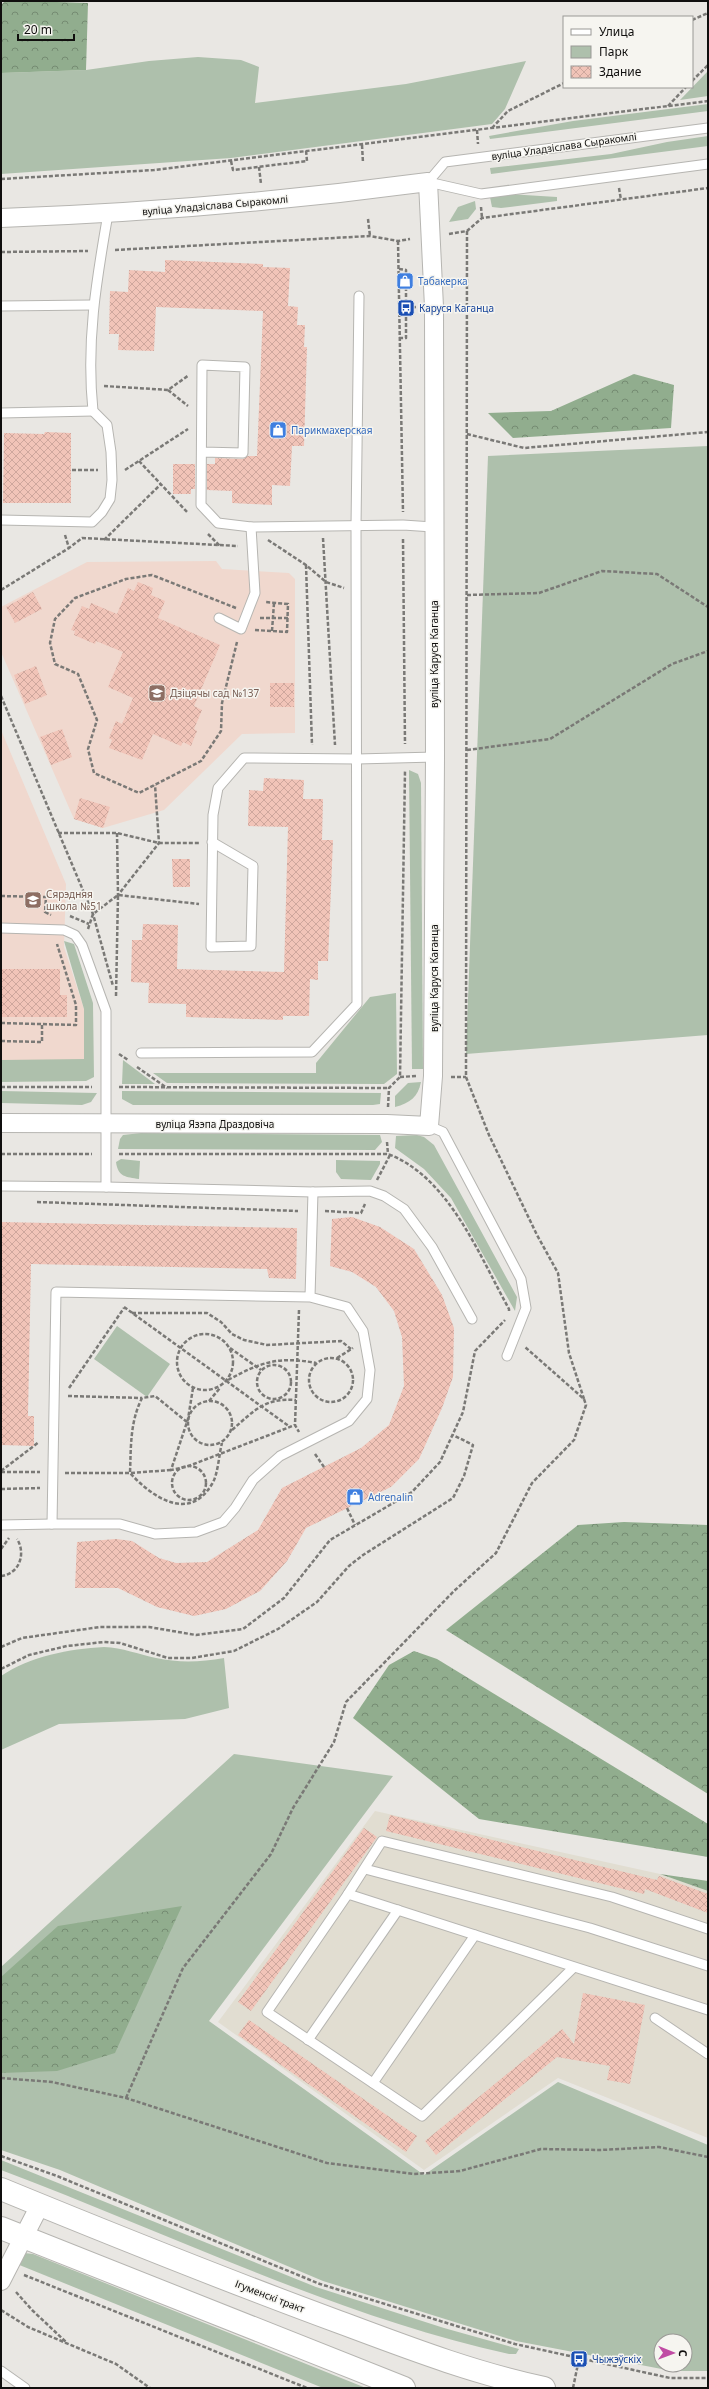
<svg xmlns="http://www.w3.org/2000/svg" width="709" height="2389" viewBox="0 0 709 2389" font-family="'Noto Sans',sans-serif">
<defs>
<pattern id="forest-crowns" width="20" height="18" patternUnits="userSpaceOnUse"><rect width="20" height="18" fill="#91ad8e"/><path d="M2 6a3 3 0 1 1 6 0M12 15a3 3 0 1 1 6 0" fill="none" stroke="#758b72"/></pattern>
<pattern id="building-cross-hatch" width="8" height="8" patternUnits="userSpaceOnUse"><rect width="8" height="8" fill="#f1c4b8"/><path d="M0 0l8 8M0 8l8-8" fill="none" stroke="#cea79d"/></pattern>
</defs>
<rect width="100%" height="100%" fill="#e9e7e3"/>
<!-- built -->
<polygon fill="#e1ddd1" points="375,1811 660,1874 708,1891 708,2138 558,2078 424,2170 218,2022"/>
<!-- education -->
<g fill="#f0d8ce">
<polygon points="216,561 222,569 289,573 295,579 295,733 242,734 164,810 103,828 74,819 1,652 1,607 87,562"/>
<polygon points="1,730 66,884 64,947 84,1009 84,1060 1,1060"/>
</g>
<!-- green -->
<g fill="#aec0ac" fill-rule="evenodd">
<polygon points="198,57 241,60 259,67 255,103 406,84 526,61 505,109 492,124 231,158 1,174 1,73 86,70 149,61"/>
<polygon points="708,71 708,96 680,100"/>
<polygon points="708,104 708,111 490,139 489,136 573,121"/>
<polygon points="708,136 708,146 491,174 490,168 611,154 667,142"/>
<polygon points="506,194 557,197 557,201 501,208 492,207 490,197"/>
<polygon points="475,201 476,209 468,219 449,222 458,207"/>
<polygon points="708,446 708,1035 466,1054 488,456"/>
<polygon points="409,770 418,774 421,783 423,1069 412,1069"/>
<polygon points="64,941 74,944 93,1003 94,1077 86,1081 1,1082 1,1060 84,1059 84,1009"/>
<polygon points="396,993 397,1074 384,1084 167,1083 153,1073 316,1073 316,1063 370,997"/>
<polygon points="123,1060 155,1084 122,1084"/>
<path d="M421 1082C418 1097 410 1103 395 1107V1096L408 1083Z"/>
<polygon points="1,1091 97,1093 91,1102 82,1105 1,1103"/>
<polygon points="122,1091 381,1093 380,1104 373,1105 133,1105 122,1099"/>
<polygon points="141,1133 380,1135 382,1142 375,1150 118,1149 120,1139 123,1135"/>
<polygon points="417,1135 424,1137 434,1145 517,1297 515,1311 451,1198 424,1169 395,1148 396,1136"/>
<path d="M121 1159 140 1161 139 1179C126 1177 118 1177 116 1162Z"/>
<polygon points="336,1160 380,1161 380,1164 371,1180 341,1179 336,1172"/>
<polygon points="117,1326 170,1364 147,1397 94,1359"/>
<path d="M104 1647C123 1648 138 1654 156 1658 179 1663 201 1662 224 1658L229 1708 185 1719 59 1724 1 1750V1676C31 1656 69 1649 104 1647Z"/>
<path d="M234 1754 393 1776 209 2021 424 2175 558 2082 708 2145V2371H672L516 2341 323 2281 60 2170 1 2150V1967ZM661 2341H685V2365H661Z"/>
<path d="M1 2160 316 2287 444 2328 519 2349 516 2354H509C333 2315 169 2233 1 2170Z"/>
<polygon points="24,2253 33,2254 366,2388 323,2388 12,2262"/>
</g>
<!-- forest -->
<g fill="url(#forest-crowns)">
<polygon points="26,1 88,3 86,70 1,73 1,5 4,2"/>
<polygon points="634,374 674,385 671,428 513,438 488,413 551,411"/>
<polygon points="624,1522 708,1525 708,1794 446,1630 578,1525"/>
<polygon points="414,1651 437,1659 708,1824 708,1857 479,1819 353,1718 389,1665"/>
<polygon points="660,1874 708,1881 708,1891"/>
<polygon points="182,1906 115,2053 57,2071 1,2073 1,1977 58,1926"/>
</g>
<!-- building -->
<g fill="url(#building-cross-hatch)">
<polygon points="165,260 263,264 263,267 290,268 288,306 298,307 297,325 305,325 304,347 307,347 304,446 292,446 290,486 272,485 272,505 232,503 232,491 207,490 207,464 215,464 215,458 243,459 248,456 257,456 263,311 156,307 154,351 118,350 119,334 109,334 110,291 128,292 129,270 165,272"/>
<polygon points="45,432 71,433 71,503 3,503 4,433 44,434"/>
<polygon points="173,464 195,464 195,489 191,489 191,494 173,494"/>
<polygon points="138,582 153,588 151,595 165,601 158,618 220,645 194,706 202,710 194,729 197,731 191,746 183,742 181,746 153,734 142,760 109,748 112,740 109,738 116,721 122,724 133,698 108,687 123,652 96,641 95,644 74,635 75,631 71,630 82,606 89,609 91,603 117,614 128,588 134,591"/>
<polygon points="33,592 42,609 15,623 6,607"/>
<polygon points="36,666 47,695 25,704 14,675"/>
<rect x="270" y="683" width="24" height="24"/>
<polygon points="62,729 72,757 51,765 40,737"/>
<polygon points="264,778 304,780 303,799 323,799 322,840 333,840 328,961 318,961 318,980 310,979 309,1016 283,1016 283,1020 186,1017 186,1004 148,1003 149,983 131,982 132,940 142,940 143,924 178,925 177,969 284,972 288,827 248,826 249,790 263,791"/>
<polygon points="80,798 110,807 103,828 74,819"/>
<polygon points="172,859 190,859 190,887 173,887"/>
<polygon points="1,969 60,969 60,995 67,995 67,1017 1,1017"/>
<polygon points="352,1217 380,1227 414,1249 442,1295 454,1328 453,1377 442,1408 419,1459 391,1487 306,1528 287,1561 260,1591 226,1609 194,1616 157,1607 118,1588 75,1588 77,1542 116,1539 132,1541 159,1558 176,1563 207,1562 258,1530 282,1488 361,1448 389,1425 404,1386 402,1337 394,1311 376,1287 352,1272 330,1266 332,1219"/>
<polygon points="1,1222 297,1228 296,1279 269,1278 267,1269 31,1264 28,1416 34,1416 34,1446 1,1445"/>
<polygon points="390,1815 657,1880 659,1876 708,1894 708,1913 645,1889 644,1894 386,1831"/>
<polygon points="364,1828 377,1837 251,2011 238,2002"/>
<polygon points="583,1993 645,2005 630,2084 607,2080 610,2066 557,2057 436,2155 425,2141 562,2029 574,2044"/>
<polygon points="249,2020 417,2136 406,2152 238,2035"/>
</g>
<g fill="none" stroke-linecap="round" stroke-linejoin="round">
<defs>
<g id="lane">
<polyline points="708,128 445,162 428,182 481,194 708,164"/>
<polyline points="1,306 92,305"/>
<polyline points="1,413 93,411"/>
<polyline points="202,452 243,453 245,367 202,365 201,505 218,523 251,527 403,525 433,527"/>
<path d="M1 520 92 522 102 512 110 499 112 480 111 452 107 425 93 411C86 343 96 282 108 214"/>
<polyline points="219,618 241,629 255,593 251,527"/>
<polyline points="212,842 253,866 251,946 211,947 213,815 218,788 244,758 357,759 435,757"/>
<polyline points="1,928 64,930 75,935 82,945 106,1011 106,1187 1,1186"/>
<polyline points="141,1053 312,1052 357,1004 356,526 359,296"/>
<polyline points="429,1126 443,1132 521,1279 526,1308 507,1356"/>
<polyline points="106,1187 313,1192 370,1191 384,1196 404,1209 432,1247 472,1319"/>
<polyline points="310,1297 347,1307 363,1331 370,1370 367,1399 349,1421 280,1456 253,1480 235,1508 223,1522 196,1532 155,1534 120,1524 52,1524 56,1292 310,1297 313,1192"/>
<polyline points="1,1525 52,1524"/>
<polyline points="365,1869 590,1928 708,1966"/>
<polyline points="348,1894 382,1841 612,1897 708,1929"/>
<polyline points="574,1967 422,2116 267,2012 348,1894 708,2010"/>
<polyline points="655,2018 708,2054"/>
<polyline points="308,2040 398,1910"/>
<polyline points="373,2083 475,1935"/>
<polyline points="1,2371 25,2388"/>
</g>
<g id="street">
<path d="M1 218C144 213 286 201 428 182L434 307 435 757 433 1076 429 1126 387 1124 1 1123"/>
<polyline points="1,2281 40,2205"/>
</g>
<g id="primary">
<path d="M1 2189C113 2235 225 2280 339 2322 406 2347 473 2373 544 2388"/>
<polyline points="1,2228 404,2388"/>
</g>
</defs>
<!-- lane casing -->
<use href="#lane" stroke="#b6b5b1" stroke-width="11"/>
<!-- street casing -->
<use href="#street" stroke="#b6b5b1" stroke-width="20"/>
<!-- primary casing -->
<use href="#primary" stroke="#b6b5b1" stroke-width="24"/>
<!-- path -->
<g stroke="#7a7976" stroke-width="2.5" stroke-dasharray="4 2" stroke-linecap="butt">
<polyline points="692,20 708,13"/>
<polyline points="692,81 708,65"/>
<polyline points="668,106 686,87"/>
<polyline points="492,128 508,111 564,83"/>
<polyline points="477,130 478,144"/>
<polyline points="362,145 363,163"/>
<polyline points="231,161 233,170 307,161 306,150"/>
<polyline points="259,167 261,184"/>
<polyline points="1,179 154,170 708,101"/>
<polyline points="619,188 621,200"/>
<polyline points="481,207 482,218"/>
<polyline points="368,219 370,236"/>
<polyline points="467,231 466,1077 489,1135 537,1235 558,1273 569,1353 584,1399"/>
<polyline points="449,234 467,231 482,218 708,188"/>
<polyline points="398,241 403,512"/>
<polyline points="115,250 370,236 398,241 410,239"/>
<polyline points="1,252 88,251"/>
<polyline points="399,269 406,270 406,338 399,338"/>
<polyline points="406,308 417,307"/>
<polyline points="104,386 168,390 189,375"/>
<polyline points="168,390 188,406"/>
<polyline points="467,434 524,448 708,432"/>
<polyline points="139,461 188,513"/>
<polyline points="72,470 98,470"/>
<polyline points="125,470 188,429"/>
<polyline points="208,534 220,546"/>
<polyline points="65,535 69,548 82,538 238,546"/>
<polyline points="323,538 335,745"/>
<polyline points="403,539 405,744"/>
<polyline points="104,540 161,484"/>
<polyline points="268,540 306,565 326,582 344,588"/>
<polyline points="306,565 312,745"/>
<polyline points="1,590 69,548"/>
<polyline points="467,595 539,593 602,571 657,574 708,607"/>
<polyline points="236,608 152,575 126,579 75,598 55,619 50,643 55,664 78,674 97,720 88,749 94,773 139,793 201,761 221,731 222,703 237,642"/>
<polyline points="260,618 288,618"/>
<polyline points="255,630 287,632 288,604 265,602"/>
<polyline points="272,631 274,603"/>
<polyline points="1,696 93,914 113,986"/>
<polyline points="467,750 550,739 672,664 708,651"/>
<polyline points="58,833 117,833 159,843 199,843"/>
<polyline points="117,833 118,895 159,843 155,785"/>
<polyline points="1,896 46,897 45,912 51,915"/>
<polyline points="70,916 89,924"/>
<polyline points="88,929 93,914 118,895 199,904"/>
<polyline points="116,996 118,895"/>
<polyline points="1,1023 76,1025 76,1005 57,944"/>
<polyline points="1,1041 42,1042 42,1024"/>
<polyline points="119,1054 128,1060"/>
<polyline points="137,1067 167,1088"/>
<polyline points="400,1077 416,1076"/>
<polyline points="451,1077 466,1077"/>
<polyline points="1,1087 92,1087"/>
<polyline points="119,1087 389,1088"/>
<polyline points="388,1107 389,1088 400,1077 405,771"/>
<polyline points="387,1142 388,1154"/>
<polyline points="1,1154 92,1154"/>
<path d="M119 1154H388C449 1177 479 1255 509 1309V1312"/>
<polyline points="377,1180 390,1155"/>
<polyline points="37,1202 298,1211"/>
<polyline points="325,1211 361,1213 365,1204"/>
<polyline points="124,1307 290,1427"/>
<polyline points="299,1310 295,1425 299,1432"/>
<polyline points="132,1313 207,1313 221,1322 232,1334 244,1340 267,1345 341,1341 351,1349"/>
<circle cx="205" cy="1362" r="28"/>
<polyline points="230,1348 261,1370"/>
<circle cx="331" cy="1380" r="22"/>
<polyline points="337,1358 353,1348"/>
<circle cx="274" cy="1382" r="17"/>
<path d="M228 1380C261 1362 279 1356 316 1363"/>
<polyline points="69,1388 124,1308"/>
<polyline points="193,1388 188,1419 171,1470 186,1467 295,1425"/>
<polyline points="68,1396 142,1398"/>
<circle cx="210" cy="1423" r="22"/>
<polyline points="209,1401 220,1388"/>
<path d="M187 1422 155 1396 142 1398C130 1422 131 1446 130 1473 152 1497 189 1523 212 1484 218 1475 219 1454 222 1443"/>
<path d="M232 1430C255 1410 264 1398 296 1400"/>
<polyline points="315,1454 324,1467"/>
<circle cx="189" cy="1483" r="17"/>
<polyline points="1,1471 39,1442"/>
<polyline points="1,1472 40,1472"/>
<polyline points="65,1473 130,1473 171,1470"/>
<polyline points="1,1489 40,1488"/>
<polyline points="347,1508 355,1525"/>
<polyline points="1,1549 9,1538"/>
<path d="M1 1576C20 1574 26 1553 17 1539"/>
<polyline points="1,1647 22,1638 100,1627 149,1627 196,1635 243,1629 284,1598 330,1540 412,1492 440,1462 463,1412 475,1351 505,1320"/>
<polyline points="1,1669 29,1655 67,1646 104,1642 120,1643 168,1658 192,1658 234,1651 278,1629 317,1602 349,1566 363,1555 453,1498 464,1476 473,1445 453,1435"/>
<polyline points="1,2078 52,2082 126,2098 327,2163 414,2174 460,2171 541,2149 600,2150 659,2147 708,2157"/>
<polyline points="126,2098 183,1968 271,1854 293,1808 334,1742 346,1702 454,1591 496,1553 532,1483 574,1440 586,1405 584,1399 525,1347"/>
<polyline points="1,2156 57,2176 320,2284 515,2344 670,2378 708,2378"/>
<polyline points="24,2275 307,2388"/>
<polyline points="16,2292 32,2310 66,2342"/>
<polyline points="1,2310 28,2327 116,2364 150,2388"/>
<polyline points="573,2388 579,2359"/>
</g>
<!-- lane -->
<use href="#lane" stroke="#fff" stroke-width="9"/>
<!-- street -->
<use href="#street" stroke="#fff" stroke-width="18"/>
<!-- primary -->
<use href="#primary" stroke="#fff" stroke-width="22"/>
</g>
<!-- icons -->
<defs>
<symbol id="shop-square" viewBox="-11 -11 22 22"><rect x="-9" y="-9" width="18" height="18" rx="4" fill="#3f7fe0" stroke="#f6f5f0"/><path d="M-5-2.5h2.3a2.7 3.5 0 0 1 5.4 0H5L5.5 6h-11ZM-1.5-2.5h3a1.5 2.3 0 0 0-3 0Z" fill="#fff"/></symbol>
<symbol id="bus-square" viewBox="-11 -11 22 22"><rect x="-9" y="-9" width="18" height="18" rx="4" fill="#1a4fb4" stroke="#f6f5f0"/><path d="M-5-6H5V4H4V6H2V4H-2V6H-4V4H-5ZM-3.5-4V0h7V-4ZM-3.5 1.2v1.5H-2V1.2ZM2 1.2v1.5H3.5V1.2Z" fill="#fff"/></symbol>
<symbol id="school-square" viewBox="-11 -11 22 22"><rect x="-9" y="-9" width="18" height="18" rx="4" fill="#8d6e63" stroke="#f6f5f0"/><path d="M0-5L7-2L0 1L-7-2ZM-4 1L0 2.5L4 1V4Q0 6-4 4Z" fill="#fff"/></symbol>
</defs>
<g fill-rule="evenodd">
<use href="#shop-square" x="395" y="271" width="20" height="20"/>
<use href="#bus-square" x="396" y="298" width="20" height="20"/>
<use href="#shop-square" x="268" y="420" width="20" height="20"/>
<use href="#school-square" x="147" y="683" width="20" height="20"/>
<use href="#school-square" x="23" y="890" width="20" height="20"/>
<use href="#shop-square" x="345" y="1487" width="20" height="20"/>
<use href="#bus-square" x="569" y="2349" width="20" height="20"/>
</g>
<g text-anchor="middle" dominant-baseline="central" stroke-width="3" stroke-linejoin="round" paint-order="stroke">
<!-- street labels -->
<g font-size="10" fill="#100f0e" stroke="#f6f5f0">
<text transform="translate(564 146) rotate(-8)">вуліца Уладзіслава Сыракомлі</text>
<text transform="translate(215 205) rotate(-5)">вуліца Уладзіслава Сыракомлі</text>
<text transform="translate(434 654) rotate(-90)">вуліца Каруся Каганца</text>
<text transform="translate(434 978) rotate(-90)">вуліца Каруся Каганца</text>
<text x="215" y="1124">вуліца Язэпа Драздовіча</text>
<text transform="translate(270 2296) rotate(21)">Ігуменскі тракт</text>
</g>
<!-- shop labels -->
<g font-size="10" fill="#366cbe" stroke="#f6f5f0" text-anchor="start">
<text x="418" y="281">Табакерка</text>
<text x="291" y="430">Парикмахерская</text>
<text x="368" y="1497">Adrenalin</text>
</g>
<!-- transit labels -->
<g font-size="10" fill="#164399" stroke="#f6f5f0" text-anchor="start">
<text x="419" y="308">Каруся Каганца</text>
<text x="592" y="2359">Чыжэўскіх</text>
</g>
<!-- education labels -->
<g font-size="10" fill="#785e54" stroke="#f6f5f0" text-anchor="start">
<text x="170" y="693">Дзіцячы сад №137</text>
<text x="46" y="894">Сярэдняя<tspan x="46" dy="12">школа №51</tspan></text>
</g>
</g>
<!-- border -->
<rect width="709" height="2389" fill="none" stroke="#100f0e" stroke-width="4"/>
<!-- legend -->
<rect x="563" y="16" width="130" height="72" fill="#f6f5f0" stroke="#9a9996"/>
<rect x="571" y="29" width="20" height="6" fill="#ffffff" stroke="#9a9996"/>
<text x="599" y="36" font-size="12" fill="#100f0e">Улица</text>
<rect x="571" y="46" width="20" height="12" fill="#aec0ac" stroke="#9a9996"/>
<text x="599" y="56" font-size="12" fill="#100f0e">Парк</text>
<rect x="571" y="66" width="20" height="12" fill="url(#building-cross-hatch)" stroke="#9a9996"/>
<text x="599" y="76" font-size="12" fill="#100f0e">Здание</text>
<!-- north arrow -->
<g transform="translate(673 2353) rotate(91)"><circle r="19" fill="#f6f5f0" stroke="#9a9996"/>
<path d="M0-3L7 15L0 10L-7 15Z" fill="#c04ca4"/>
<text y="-6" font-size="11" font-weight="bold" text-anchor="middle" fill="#100f0e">С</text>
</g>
<!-- scale -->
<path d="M18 34v6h56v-6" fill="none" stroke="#100f0e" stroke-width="2"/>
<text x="24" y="34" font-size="12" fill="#100f0e" stroke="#f6f5f0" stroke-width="3" paint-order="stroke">20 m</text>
</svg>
